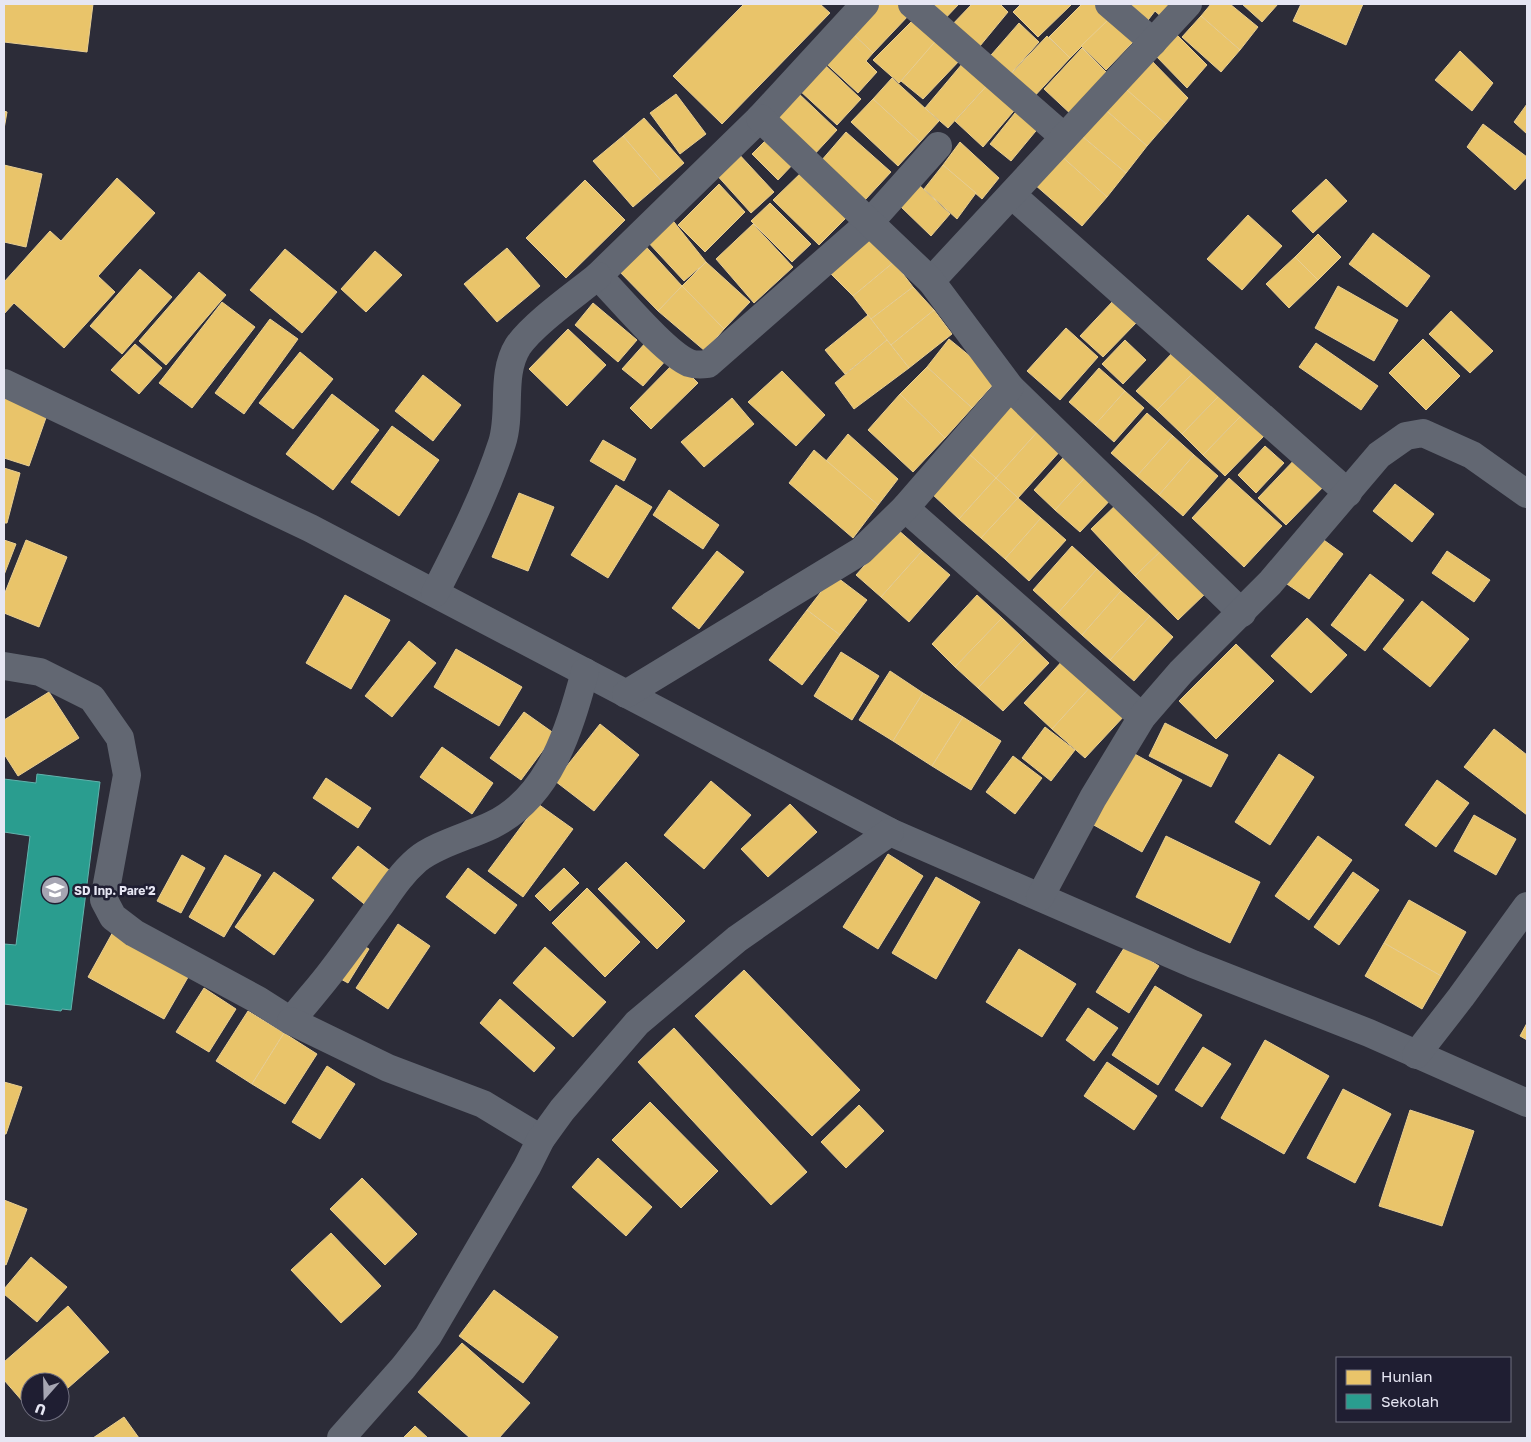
<svg xmlns="http://www.w3.org/2000/svg" width="1531" height="1442" viewBox="0 0 1531 1442" font-family="'Golos Text',sans-serif">
<rect width="100%" height="100%" fill="#2c2c38"/>
<!-- homes -->
<g fill="#e9c46a" stroke="#e8ce93">
<polygon points="4,4 93,4 87,52 4,42"/>
<polygon points="744,4 820,4 830,13 722,124 673,76"/>
<polygon points="875,4 898,4 910,14 873,53 850,31"/>
<polygon points="919,4 956,4 958,5 940,24"/>
<polygon points="972,4 1000,4 1008,12 975,52 949,28"/>
<polygon points="1021,4 1072,4 1038,37 1013,12"/>
<polygon points="1082,4 1097,4 1110,18 1070,58 1049,37"/>
<polygon points="1123,4 1177,4 1164,19 1155,11 1145,24"/>
<polygon points="1211,4 1230,4 1258,27 1240,50 1201,16"/>
<polygon points="1242,4 1278,4 1262,22"/>
<polygon points="1301,4 1363,4 1346,45 1293,21"/>
<polygon points="920,13 942,35 899,83 873,60"/>
<polygon points="1201,16 1240,50 1221,72 1182,37"/>
<polygon points="1110,18 1133,42 1106,70 1081,46"/>
<polygon points="1019,23 1039,42 1005,80 985,62"/>
<polygon points="850,31 873,53 866,61 877,72 858,93 818,56"/>
<polygon points="1174,32 1207,65 1187,88 1155,55"/>
<polygon points="1047,36 1070,58 1031,100 1008,77"/>
<polygon points="939,37 961,59 923,99 901,81"/>
<polygon points="1082,48 1110,76 1074,117 1044,89"/>
<polygon points="1460,51 1493,83 1472,111 1435,80"/>
<polygon points="968,57 992,80 948,128 925,108"/>
<polygon points="1148,57 1188,98 1166,124 1123,87"/>
<polygon points="823,63 861,99 837,125 798,89"/>
<polygon points="892,78 939,121 920,142 873,99"/>
<polygon points="992,80 1018,106 983,147 955,121"/>
<polygon points="1119,83 1166,124 1147,146 1101,106"/>
<polygon points="796,91 837,130 812,157 770,117"/>
<polygon points="676,94 706,134 680,154 650,113"/>
<polygon points="873,99 920,142 898,166 851,122"/>
<polygon points="1527,104 1527,134 1514,122"/>
<polygon points="1101,106 1147,146 1126,173 1077,132"/>
<polygon points="1019,108 1040,126 1011,161 990,144"/>
<polygon points="4,111 7,112 4,129"/>
<polygon points="644,118 684,163 662,182 623,136"/>
<polygon points="1483,124 1527,157 1527,177 1515,190 1467,147"/>
<polygon points="846,132 891,172 865,200 821,161"/>
<polygon points="1077,132 1126,173 1107,197 1059,154"/>
<polygon points="772,134 796,161 778,180 752,154"/>
<polygon points="623,136 662,182 633,207 593,161"/>
<polygon points="960,142 999,178 982,199 943,165"/>
<polygon points="736,151 774,192 751,213 714,172"/>
<polygon points="1059,154 1107,197 1082,226 1034,184"/>
<polygon points="4,165 42,174 26,247 4,242"/>
<polygon points="943,165 976,193 957,219 924,189"/>
<polygon points="806,168 851,213 819,245 773,200"/>
<polygon points="117,178 155,213 98,276 115,292 64,348 14,303 4,314 4,282 50,231 61,241"/>
<polygon points="1326,179 1347,201 1313,233 1292,211"/>
<polygon points="585,180 625,220 566,278 526,238"/>
<polygon points="719,184 745,212 705,252 678,225"/>
<polygon points="919,185 950,214 931,236 900,206"/>
<polygon points="770,203 811,244 792,262 751,221"/>
<polygon points="1248,215 1282,246 1242,290 1207,259"/>
<polygon points="670,217 706,262 684,281 646,240"/>
<polygon points="753,224 793,267 754,303 716,259"/>
<polygon points="1373,233 1430,276 1407,307 1349,264"/>
<polygon points="1318,234 1341,257 1318,280 1295,257"/>
<polygon points="869,236 894,262 853,296 831,274"/>
<polygon points="639,239 682,286 658,311 616,268"/>
<polygon points="507,248 540,286 497,322 464,284"/>
<polygon points="285,249 337,292 302,333 250,290"/>
<polygon points="375,251 402,275 366,312 341,289"/>
<polygon points="1295,257 1318,280 1289,308 1266,284"/>
<polygon points="706,262 750,302 724,329 682,286"/>
<polygon points="894,262 913,287 871,319 853,296"/>
<polygon points="140,269 172,297 122,354 90,326"/>
<polygon points="199,272 226,295 166,365 139,341"/>
<polygon points="682,286 724,329 705,351 658,311"/>
<polygon points="1338,286 1398,320 1374,361 1315,328"/>
<polygon points="913,287 934,310 891,345 871,319"/>
<polygon points="1113,301 1136,323 1103,357 1080,336"/>
<polygon points="222,302 255,327 192,408 159,383"/>
<polygon points="593,303 637,340 618,362 575,325"/>
<polygon points="934,310 952,334 909,368 891,345"/>
<polygon points="1451,311 1493,351 1470,373 1429,334"/>
<polygon points="868,315 887,340 845,374 825,350"/>
<polygon points="270,319 298,339 244,414 215,393"/>
<polygon points="1066,328 1098,357 1060,400 1027,371"/>
<polygon points="568,329 606,365 567,406 529,369"/>
<polygon points="949,339 998,379 972,408 927,367"/>
<polygon points="1423,339 1460,376 1426,410 1389,373"/>
<polygon points="887,340 909,368 854,409 835,383"/>
<polygon points="1125,340 1146,360 1123,384 1102,364"/>
<polygon points="647,341 667,359 643,386 622,369"/>
<polygon points="1316,343 1378,386 1361,410 1299,367"/>
<polygon points="135,344 162,368 139,394 111,370"/>
<polygon points="1175,350 1196,370 1157,410 1136,391"/>
<polygon points="300,352 333,379 293,429 259,403"/>
<polygon points="676,361 698,383 651,429 630,408"/>
<polygon points="927,367 972,408 945,438 900,394"/>
<polygon points="1099,368 1125,391 1095,425 1069,402"/>
<polygon points="1196,370 1221,394 1182,434 1157,410"/>
<polygon points="782,371 825,415 796,446 748,402"/>
<polygon points="423,375 461,405 433,441 395,411"/>
<polygon points="1125,391 1144,408 1114,442 1095,425"/>
<polygon points="332,394 379,430 333,490 286,454"/>
<polygon points="900,394 945,438 913,472 868,430"/>
<polygon points="1221,394 1242,415 1203,455 1182,434"/>
<polygon points="4,396 48,412 29,466 4,458"/>
<polygon points="732,398 754,424 704,467 681,442"/>
<polygon points="1007,400 1040,429 996,478 963,449"/>
<polygon points="1147,413 1173,436 1137,476 1111,453"/>
<polygon points="1242,415 1264,436 1225,476 1203,455"/>
<polygon points="392,426 439,460 399,516 351,482"/>
<polygon points="1040,429 1062,449 1018,498 996,478"/>
<polygon points="848,434 898,479 878,505 826,461"/>
<polygon points="1173,436 1194,455 1159,495 1137,476"/>
<polygon points="603,440 636,459 624,481 590,461"/>
<polygon points="1265,446 1284,463 1256,493 1238,475"/>
<polygon points="814,450 878,505 853,538 789,483"/>
<polygon points="1070,450 1092,470 1055,510 1034,490"/>
<polygon points="968,453 996,478 959,519 932,494"/>
<polygon points="1194,455 1218,476 1183,516 1159,495"/>
<polygon points="1299,455 1328,482 1286,525 1258,498"/>
<polygon points="4,468 20,473 7,523 4,523"/>
<polygon points="1092,470 1117,493 1080,532 1055,510"/>
<polygon points="996,478 1018,498 981,538 959,519"/>
<polygon points="1229,478 1282,526 1244,567 1192,518"/>
<polygon points="1395,484 1434,514 1412,542 1373,511"/>
<polygon points="616,485 652,507 608,578 571,555"/>
<polygon points="669,490 719,525 703,549 653,515"/>
<polygon points="519,493 554,507 528,571 492,557"/>
<polygon points="1018,498 1041,518 1005,559 981,538"/>
<polygon points="1121,500 1165,547 1135,576 1091,529"/>
<polygon points="1041,518 1066,540 1029,581 1005,559"/>
<polygon points="897,529 922,551 881,597 856,575"/>
<polygon points="1321,538 1343,554 1309,599 1287,584"/>
<polygon points="4,540 16,544 4,575"/>
<polygon points="26,540 67,557 39,627 4,613 4,595"/>
<polygon points="1072,546 1097,569 1058,613 1033,590"/>
<polygon points="1165,547 1208,591 1178,620 1135,576"/>
<polygon points="717,551 744,572 699,629 672,608"/>
<polygon points="922,551 950,575 909,622 881,597"/>
<polygon points="1447,551 1490,580 1474,602 1432,573"/>
<polygon points="1097,569 1121,591 1082,635 1058,613"/>
<polygon points="1370,574 1404,600 1365,651 1331,625"/>
<polygon points="834,575 867,600 840,635 807,610"/>
<polygon points="1121,591 1150,616 1110,660 1082,635"/>
<polygon points="345,595 390,620 351,689 306,663"/>
<polygon points="977,595 1002,618 955,667 932,644"/>
<polygon points="1422,601 1469,639 1430,687 1383,649"/>
<polygon points="807,610 840,635 802,685 769,660"/>
<polygon points="1150,616 1173,637 1134,681 1110,660"/>
<polygon points="1002,618 1024,639 978,688 955,667"/>
<polygon points="1307,618 1347,655 1311,693 1271,656"/>
<polygon points="1024,639 1049,663 1003,711 978,688"/>
<polygon points="409,641 436,663 392,717 365,696"/>
<polygon points="1236,644 1274,681 1216,739 1179,701"/>
<polygon points="456,649 522,687 499,726 434,687"/>
<polygon points="841,652 879,676 852,720 814,696"/>
<polygon points="1064,659 1093,684 1052,729 1024,703"/>
<polygon points="890,671 923,693 893,741 859,720"/>
<polygon points="1093,684 1126,714 1085,758 1052,729"/>
<polygon points="49,692 79,738 18,776 4,754 4,720"/>
<polygon points="923,693 963,717 932,766 893,741"/>
<polygon points="524,712 555,734 521,780 490,758"/>
<polygon points="963,717 1001,741 971,790 932,766"/>
<polygon points="1165,723 1228,755 1211,787 1149,756"/>
<polygon points="600,724 639,755 594,811 555,781"/>
<polygon points="1045,727 1075,750 1051,781 1022,758"/>
<polygon points="1494,729 1527,755 1527,815 1464,767"/>
<polygon points="442,747 493,783 472,814 420,777"/>
<polygon points="1131,752 1182,780 1142,852 1092,824"/>
<polygon points="1279,754 1314,777 1270,845 1235,822"/>
<polygon points="1013,756 1042,778 1015,814 986,792"/>
<polygon points="326,778 371,808 358,828 313,798"/>
<polygon points="1437,780 1469,803 1436,847 1405,825"/>
<polygon points="711,781 751,815 704,869 664,835"/>
<polygon points="538,804 573,829 523,897 488,871"/>
<polygon points="790,804 817,832 768,877 741,849"/>
<polygon points="1474,815 1516,839 1496,875 1454,851"/>
<polygon points="1166,836 1260,882 1230,943 1136,897"/>
<polygon points="1318,836 1352,860 1309,920 1275,896"/>
<polygon points="358,846 394,874 368,907 332,878"/>
<polygon points="888,854 923,876 878,949 843,927"/>
<polygon points="182,855 205,868 181,913 157,901"/>
<polygon points="225,855 261,875 224,937 189,917"/>
<polygon points="626,862 685,921 657,949 598,889"/>
<polygon points="468,868 517,905 495,934 446,897"/>
<polygon points="564,868 579,883 550,911 535,896"/>
<polygon points="274,872 314,900 274,955 235,927"/>
<polygon points="1353,872 1379,890 1339,945 1314,927"/>
<polygon points="936,877 980,902 936,979 892,953"/>
<polygon points="587,888 640,942 605,977 552,923"/>
<polygon points="1409,900 1466,932 1441,976 1384,943"/>
<polygon points="398,924 430,946 388,1009 356,988"/>
<polygon points="114,930 191,972 164,1019 88,977"/>
<polygon points="1384,943 1441,976 1422,1009 1365,976"/>
<polygon points="360,944 369,949 348,983 339,978"/>
<polygon points="1126,945 1159,966 1129,1013 1096,992"/>
<polygon points="545,947 606,1002 573,1037 513,983"/>
<polygon points="1019,949 1076,984 1042,1037 986,1002"/>
<polygon points="744,970 860,1090 812,1136 695,1016"/>
<polygon points="1155,986 1202,1015 1158,1085 1112,1055"/>
<polygon points="204,988 236,1009 209,1052 176,1032"/>
<polygon points="500,999 555,1048 534,1072 480,1023"/>
<polygon points="1088,1008 1118,1028 1094,1061 1066,1040"/>
<polygon points="248,1011 284,1033 252,1084 216,1061"/>
<polygon points="1527,1023 1527,1040 1520,1036"/>
<polygon points="674,1028 807,1172 771,1205 638,1062"/>
<polygon points="284,1033 317,1054 285,1104 252,1084"/>
<polygon points="1265,1040 1329,1076 1284,1154 1221,1118"/>
<polygon points="1203,1047 1231,1064 1202,1107 1175,1090"/>
<polygon points="1107,1062 1157,1096 1134,1130 1084,1096"/>
<polygon points="327,1066 355,1084 320,1139 292,1122"/>
<polygon points="4,1082 22,1087 6,1134 4,1134"/>
<polygon points="1343,1089 1391,1114 1355,1183 1307,1158"/>
<polygon points="650,1102 718,1171 681,1208 612,1140"/>
<polygon points="859,1105 884,1131 846,1168 821,1142"/>
<polygon points="1410,1110 1474,1131 1442,1226 1379,1206"/>
<polygon points="598,1158 652,1207 626,1236 572,1187"/>
<polygon points="362,1178 417,1234 385,1265 330,1209"/>
<polygon points="4,1200 27,1209 6,1265 4,1264"/>
<polygon points="331,1233 381,1286 341,1323 291,1270"/>
<polygon points="31,1257 67,1287 37,1322 4,1294 4,1289"/>
<polygon points="494,1290 558,1337 523,1383 459,1336"/>
<polygon points="68,1306 109,1352 60,1395 60,1382 30,1382 30,1410 4,1380 4,1362"/>
<polygon points="462,1343 530,1403 499,1438 470,1438 418,1392"/>
<polygon points="124,1417 139,1438 93,1438"/>
<polygon points="415,1426 428,1438 403,1438"/>
</g>
<!-- schools -->
<polygon fill="#2a9d8f" stroke="#62b3ad" points="37,774 100,782 71,1010 62,1009 61,1011 4,1004 4,944 16,945 30,836 4,832 4,779 36,783"/>
<g fill="none" stroke-linecap="round" stroke-linejoin="round">
<!-- minor -->
<g stroke="#626772" stroke-width="28">
<path d="M865 4 760 118 598 276C618 296 665 353 689 363 695 365 701 365 708 364L870 222 938 146"/>
<polyline points="912,4 1064,137"/>
<polyline points="1109,4 1153,42"/>
<polyline points="1012,195 1348,493"/>
<polyline points="931,281 1188,4"/>
<polyline points="4,383 310,528 890,832 1193,964 1369,1033 1527,1103"/>
<polyline points="1010,387 1242,613"/>
<polyline points="905,508 1142,717"/>
<path d="M435 593C460 544 485 495 502 443 512 412 500 375 518 346 534 323 576 294 598 276"/>
<path d="M4 666 40 672 92 698 120 738 127 775 104 900 113 917 134 933 258 1000 291 1021C305 1003 320 987 334 968 350 947 365 926 381 904 392 888 402 873 417 860 435 845 469 836 492 825 550 797 569 730 585 672"/>
<polyline points="626,694 861,551 905,508 1010,387 931,281 760,118"/>
<polyline points="1040,897 1093,798 1142,717 1181,672 1270,583 1379,455 1406,436 1423,433 1472,455 1527,494"/>
<polyline points="291,1021 388,1068 483,1104 541,1139"/>
<polyline points="1416,1055 1461,997 1527,906"/>
<polyline points="341,1438 403,1368 428,1336 527,1167 541,1139 562,1110 637,1023 737,939 890,832"/>
</g>
</g>
<!-- icons -->
<defs>
<symbol id="school-disc" viewBox="-11 -11 22 22"><circle r="9.5" fill="#a5a5b2" stroke="#1f1e32"/><path d="M0-5L7-2L0 1L-7-2ZM-4 1L0 2.5L4 1V4Q0 6-4 4Z" fill="#fff"/></symbol>
</defs>
<g fill-rule="evenodd">
<use href="#school-disc" x="39" y="874" width="32" height="32"/>
</g>
<g text-anchor="middle" dominant-baseline="central" stroke-width="5" stroke-linejoin="round" paint-order="stroke">
<!-- poi labels -->
<g font-size="12" font-weight="bold" fill="#e6e6f3" stroke="#1f1e32" text-anchor="start">
<text x="74" y="890">SD Inp. Pare'2</text>
</g>
</g>
<!-- border -->
<rect width="1531" height="1442" fill="none" stroke="#e6e6f3" stroke-width="10"/>
<!-- legend -->
<rect x="1336" y="1357" width="175" height="65" fill="#1f1e32" stroke="#6f6e7f"/>
<rect x="1346" y="1370" width="25" height="15" fill="#e9c46a" stroke="#6f6e7f"/>
<text x="1381" y="1382" font-size="15" fill="#e6e6f3">Hunian</text>
<rect x="1346" y="1394" width="25" height="15" fill="#2a9d8f" stroke="#6f6e7f"/>
<text x="1381" y="1407" font-size="15" fill="#e6e6f3">Sekolah</text>
<!-- north arrow -->
<g transform="translate(45 1397) rotate(200)"><circle r="24" fill="#1f1e32" stroke="#6f6e7f"/>
<path d="M0-4L9 19L0 12L-9 19Z" fill="#a5a5b2"/>
<text y="-8" font-size="14" font-weight="bold" text-anchor="middle" fill="#e6e6f3">U</text>
</g>
</svg>
